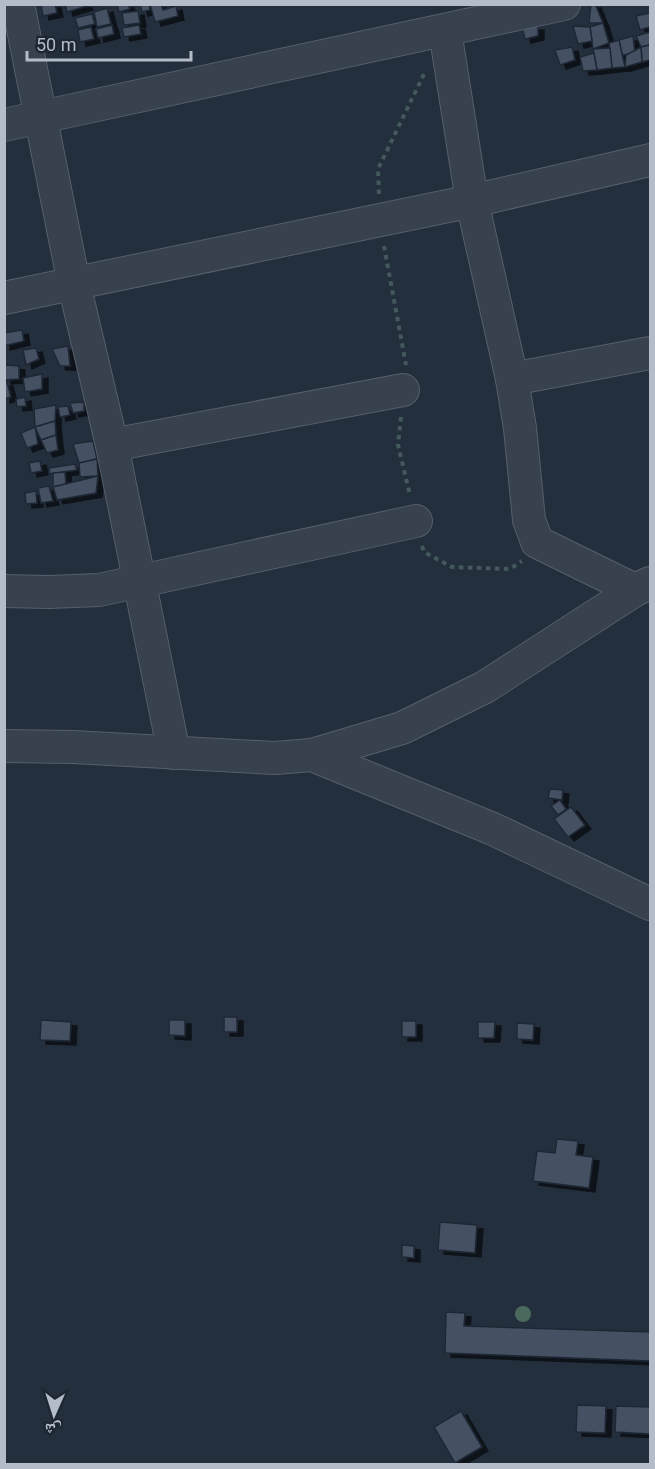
<svg xmlns="http://www.w3.org/2000/svg" width="655" height="1469" viewBox="0 0 655 1469" font-family="Roboto,'Noto Naskh Arabic',sans-serif">
<defs>
<filter id="shadow"><feDropShadow dx="6" dy="4" stdDeviation="0" flood-color="#0009"/></filter>
</defs>
<rect width="100%" height="100%" fill="#242f3e"/>
<!-- building -->
<g fill="#455162" stroke="#1f2835" stroke-width="1.5" filter="url(#shadow)">
<polygon points="41,4 55,4 57,13 43,16"/>
<polygon points="65,4 86,4 87,6 67,12"/>
<polygon points="117,4 128,4 130,9 119,12"/>
<polygon points="140,4 149,4 150,10 142,12"/>
<polygon points="150,4 161,4 163,10 176,6 178,16 155,22"/>
<polygon points="591,4 595,4 603,23 589,23"/>
<polygon points="107,8 111,24 97,27 94,12"/>
<polygon points="138,11 140,23 124,25 122,13"/>
<polygon points="650,13 650,27 640,30 636,16"/>
<polygon points="92,14 95,24 78,28 75,18"/>
<polygon points="603,23 609,43 593,49 590,27"/>
<polygon points="112,25 114,34 98,38 96,29"/>
<polygon points="139,25 141,34 124,37 122,28"/>
<polygon points="538,26 538,36 525,39 522,27"/>
<polygon points="573,26 590,27 592,41 578,44"/>
<polygon points="91,27 94,39 80,42 78,30"/>
<polygon points="650,32 650,45 641,47 636,36"/>
<polygon points="633,36 635,54 622,55 619,40"/>
<polygon points="619,40 625,67 612,68 609,43"/>
<polygon points="650,45 650,60 642,62 641,47"/>
<polygon points="572,47 575,60 560,65 555,50"/>
<polygon points="641,47 642,62 625,67 626,55"/>
<polygon points="610,48 612,68 597,70 593,49"/>
<polygon points="594,53 597,70 583,71 580,57"/>
<polygon points="22,330 24,341 4,346 4,333"/>
<polygon points="68,346 70,366 60,366 52,349"/>
<polygon points="36,348 39,359 26,365 23,350"/>
<polygon points="5,365 19,366 19,379 5,380"/>
<polygon points="42,374 42,389 25,392 23,378"/>
<polygon points="4,382 7,382 11,397 4,399"/>
<polygon points="25,397 26,406 17,407 16,399"/>
<polygon points="84,402 84,411 73,413 70,403"/>
<polygon points="56,405 55,421 35,427 34,409"/>
<polygon points="68,406 70,415 60,417 58,407"/>
<polygon points="55,421 56,435 41,440 35,427"/>
<polygon points="35,427 38,444 27,448 21,433"/>
<polygon points="56,435 58,450 47,453 41,440"/>
<polygon points="93,441 97,459 79,463 73,444"/>
<polygon points="97,459 98,476 80,477 79,463"/>
<polygon points="40,461 42,471 31,473 29,463"/>
<polygon points="75,464 77,470 50,474 49,468"/>
<polygon points="65,472 66,484 53,487 53,473"/>
<polygon points="98,476 96,493 57,500 53,487"/>
<polygon points="49,486 53,501 41,503 38,488"/>
<polygon points="36,491 37,503 26,504 25,493"/>
<polygon points="550,789 563,790 562,800 548,798"/>
<polygon points="560,800 566,809 558,815 551,806"/>
<polygon points="571,807 585,825 568,837 554,819"/>
<rect x="224" y="1017" width="13" height="15"/>
<polygon points="41,1020 71,1022 70,1041 40,1040"/>
<polygon points="169,1020 185,1020 185,1036 169,1035"/>
<rect x="402" y="1021" width="14" height="16"/>
<polygon points="478,1022 495,1022 494,1038 478,1038"/>
<polygon points="517,1023 534,1024 533,1040 517,1039"/>
<polygon points="557,1139 578,1141 576,1155 593,1157 589,1188 533,1181 537,1151 555,1153"/>
<polygon points="440,1222 477,1225 475,1253 438,1250"/>
<polygon points="402,1245 414,1246 414,1258 402,1257"/>
<polygon points="446,1312 465,1313 464,1326 650,1332 650,1361 445,1353"/>
<polygon points="577,1405 606,1406 605,1433 576,1432"/>
<polygon points="616,1406 650,1407 650,1434 615,1432"/>
<polygon points="461,1411 482,1447 455,1463 434,1427"/>
</g>
<g fill="none" stroke-linecap="round" stroke-linejoin="round">
<defs>
<g id="minor">
<polyline points="18,4 74,284 112,445 174,753"/>
<polyline points="445,31 472,201 512,379 520,428 529,520 537,542 635,590"/>
<polyline points="4,125 564,4"/>
<polyline points="4,298 472,201 650,160"/>
<polyline points="512,379 650,353"/>
<polyline points="112,445 403,390"/>
<polyline points="4,591 49,592 99,590 416,521"/>
<polyline points="4,746 73,747 275,758 312,755 402,728 485,687 635,590 650,583"/>
<polyline points="312,755 493,829 650,904"/>
</g>
</defs>
<!-- minor casing -->
<use href="#minor" stroke="#565f6c" stroke-width="34"/>
<!-- path -->
<g stroke="#44595c" stroke-width="4" stroke-dasharray="4.5 4.5" stroke-linecap="butt">
<polyline points="379,194 378,169 424,74"/>
<polyline points="384,246 406,365"/>
<polyline points="401,417 398,445 410,495"/>
<polyline points="422,546 424,552 452,567 510,569 522,561"/>
</g>
<!-- minor -->
<use href="#minor" stroke="#38414e" stroke-width="32"/>
</g>
<!-- trees -->
<circle fill="#4b6a5d" cx="523" cy="1314" r="8"/>
<!-- border -->
<rect width="655" height="1469" fill="none" stroke="#b4bcc9" stroke-width="12"/>
<!-- north arrow -->
<g transform="translate(54 1415) rotate(183)" stroke="#1d2633" stroke-width="4.5" paint-order="stroke">
<path d="M0-4.5L10 22L0 15L-10 22Z" fill="#b4bcc9"/>
<text y="-9" font-size="16" font-weight="bold" text-anchor="middle" fill="#b4bcc9">ش</text>
</g>
<!-- scale -->
<path d="M27 51v9h164v-9" fill="none" stroke="#b4bcc9" stroke-width="3"/>
<text x="36" y="51" font-size="18" fill="#b4bcc9" stroke="#1d2633" stroke-width="4.5" paint-order="stroke">50 m</text>
</svg>
